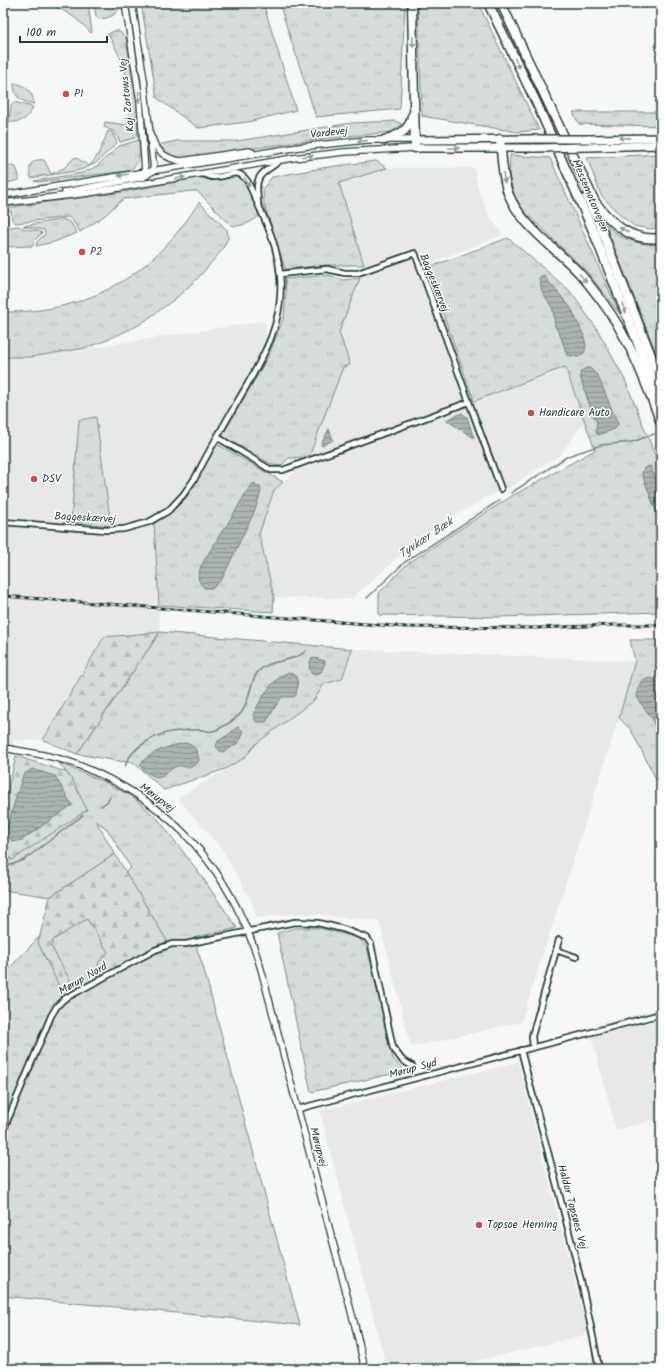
<svg xmlns="http://www.w3.org/2000/svg" width="664" height="1372" viewBox="0 0 664 1372" font-family="Kalam,sans-serif">
<defs>
<pattern id="grass-tufts" width="24" height="20" patternUnits="userSpaceOnUse"><rect width="24" height="20" fill="#d6dcdb"/><path d="M3 7l-1-3M5 7V3M7 7l1-3M15 17l-1-3M17 17v-4M19 17l1-3" fill="none" stroke="#b7bebd"/></pattern>
<pattern id="forest-firs" width="22" height="20" patternUnits="userSpaceOnUse"><rect width="22" height="20" fill="#d6dcdb"/><path d="M5 1l3.5 6h-7zM16 11l3.5 6h-7z" fill="#b7bebd"/></pattern>
<pattern id="water-rules" width="6" height="5" patternUnits="userSpaceOnUse"><rect width="6" height="5" fill="#aab5b1"/><path d="M0 2.5h6" fill="none" stroke="#8a9491"/></pattern>
</defs>
<rect width="100%" height="100%" fill="#f6f7f7"/>
<filter id="ink" filterUnits="userSpaceOnUse"><feTurbulence type="fractalNoise" baseFrequency=".025" numOctaves="2"/><feDisplacementMap in="SourceGraphic" scale="8" xChannelSelector="R" yChannelSelector="G"/><feConvolveMatrix kernelMatrix="1 2 1 2 8 2 1 2 1" color-interpolation-filters="sRGB"/></filter>
<g filter="url(#ink)">
<!-- built -->
<g fill="#e6e9e8">
<polygon points="387,168 474,168 479,192 488,214 503,235 423,266 474,401 565,367 584,422 561,454 507,489 482,499 482,501 441,523 397,558 380,574 351,599 274,597 259,534 274,490 294,472 289,458 364,265 339,183"/>
<polygon points="265,321 266,341 188,496 172,512 154,524 160,632 103,637 43,740 14,740 13,748 3,806 3,357 31,357"/>
<polygon points="352,649 635,661 619,718 521,1022 411,1047 379,921 301,913 257,918 251,900 223,851 178,798 244,758 257,743 314,700 324,684 342,679"/>
<polygon points="661,1008 661,1118 616,1130 589,1027"/>
<polygon points="518,1062 588,1334 444,1369 387,1369 320,1111"/>
</g>
<!-- grass -->
<g fill="url(#grass-tufts)" stroke="#7a8c88" fill-rule="evenodd">
<path d="M42 3H88L92 32 91 33C78 18 62 7 42 3Z"/>
<path d="M94 3H120V4C117 16 110 18 98 19L96 17Z"/>
<polygon points="141,3 263,3 296,110 248,122 198,128 157,98"/>
<polygon points="279,3 405,3 400,109 316,117"/>
<polygon points="418,3 478,3 539,130 518,132 422,116"/>
<path d="M114 31H119L126 38 137 106 138 137 120 142 115 132 104 127 105 122 127 125C133 86 127 68 108 34Z"/>
<path d="M14 83C26 85 33 92 34 104 19 100 15 99 14 83Z"/>
<path d="M14 102 33 107C29 118 21 123 9 122L11 105Z"/>
<polygon points="573,112 661,112 661,126 579,124"/>
<path d="M395 121 402 124 392 132 313 140 183 158C173 156 167 154 160 146L162 144 177 141H237L352 123Z"/>
<path d="M108 131 113 133 117 143 96 163 83 169 76 171 31 178C28 167 30 158 44 160L51 174 64 168 75 157 89 166C99 157 103 143 108 131Z"/>
<path d="M139 140C139 155 142 164 127 171L38 182 34 181 82 173 89 170 97 166 119 146Z"/>
<polygon points="661,154 661,227 651,229 634,226 619,214 601,195 587,158"/>
<polygon points="510,155 550,158 620,314 588,273 524,211 515,197 509,176"/>
<polygon points="376,161 387,168 339,183 364,265 327,265 285,269 264,204 263,188 272,177 328,167"/>
<polygon points="4,164 16,167 19,175 19,180 7,183 5,176 3,174"/>
<path d="M232 175C250 178 253 198 259 214V216C253 222 239 228 231 225L197 191H192L123 199 104 216 80 232 73 221 68 217 16 223 12 220 11 211H7L8 223 3 224V208L124 192 196 178H211Z"/>
<path d="M199 202 227 230 228 238 222 250 199 277 175 299 139 325 105 341 85 348 31 357H3V312C90 313 153 275 199 202Z"/>
<polygon points="63,219 71,223 77,233 54,242 36,246 37,242 45,234 44,230 23,226"/>
<path d="M605 224C610 228 615 233 620 236 631 242 649 246 661 244V365Z"/>
<path d="M19 226C25 232 37 228 42 233L33 242V246L3 247V228Z"/>
<path d="M508 238 570 291 597 329 625 380 661 470V493L653 472 642 474 661 524V612L499 617 379 615V593L406 565 449 536 512 496 595 450 565 367 474 401 427 268ZM571 308 576 320 567 355C563 339 554 326 553 309ZM580 376 608 403 618 424 596 432 597 422 593 415Z"/>
<polygon points="329,275 343,280 360,278 339,332 350,365 343,367 309,457 289,458 281,466 273,465 222,436 269,355 284,317 286,290 285,279"/>
<polygon points="96,417 111,526 71,522 79,420"/>
<polygon points="217,444 283,482 274,490 259,534 274,597 273,612 159,605 154,523 172,512 188,496"/>
<polygon points="160,632 352,649 342,679 324,684 314,700 257,743 244,758 225,769 164,790 133,762 118,761 77,754"/>
<polygon points="630,640 661,640 661,789 631,730 619,718 635,661"/>
<polygon points="59,763 102,781 130,795 158,819 200,874 237,928 193,938 203,966 300,1325 3,1296 3,975 57,918 131,868 107,829 96,821 115,854 50,897 3,890 3,848 11,860 73,781"/>
<polygon points="295,928 319,928 359,938 367,947 393,1059 405,1071 311,1092 277,933"/>
</g>
<!-- forest -->
<g fill="url(#forest-firs)" stroke="#7a8c88">
<polygon points="160,632 77,754 43,740 104,637"/>
<polygon points="16,756 66,772 73,781 87,810 12,860 3,848 3,809"/>
<polygon points="115,854 167,941 102,976 98,963 108,952 87,919 53,940 51,946 71,982 79,988 64,996 38,943 50,897"/>
</g>
<!-- water -->
<g fill="url(#water-rules)" stroke="#72857f">
<polygon points="541,276 544,276 571,308 584,336 586,347 584,353 579,357 567,355 562,339 555,326 553,309 542,291 539,278"/>
<polygon points="586,368 590,368 598,376 618,424 615,429 598,435 596,432 597,422 593,415 580,376 581,371"/>
<polygon points="462,413 467,417 474,438 446,420"/>
<polygon points="329,429 333,440 322,446 321,444"/>
<polygon points="650,466 661,493 661,524 642,474 644,468"/>
<polygon points="254,483 260,487 261,491 255,510 222,579 213,588 204,588 199,581 198,576 201,566 222,531 227,525 250,486"/>
<path d="M315 658 325 661V663L321 672 316 675 312 674C308 669 309 665 311 659Z"/>
<path d="M287 673C300 673 298 685 296 695L294 697H282C275 705 272 714 266 722H256L253 715C261 699 270 681 287 673Z"/>
<polygon points="651,678 661,682 661,742 652,718 644,708 637,697 638,688 642,680"/>
<path d="M239 727 243 731C243 743 232 747 223 752L220 751 216 746 218 741 228 735 236 728Z"/>
<path d="M185 743C195 745 198 751 199 761 185 773 184 763 175 767 169 770 165 776 158 778 150 774 143 772 140 764 152 751 168 746 185 743Z"/>
<polygon points="32,769 55,776 72,805 22,840 13,842 5,833 23,775"/>
</g>
<g fill="none" stroke-linecap="round" stroke-linejoin="round">
<!-- stream -->
<g stroke="#72857f" stroke-width="1.5">
<polyline points="511,493 568,456 601,445 632,442 654,434"/>
<polyline points="367,598 405,562 500,500"/>
<path d="M125 767C130 747 160 731 180 731 187 730 195 729 202 730 208 731 210 733 216 730 222 728 227 724 232 721 235 718 239 716 241 713 250 701 249 685 257 673 267 661 282 662 296 657 299 656 303 653 306 651"/>
<polyline points="101,806 108,801 110,797"/>
<polyline points="3,868 24,860 83,815"/>
</g>
<defs>
<g id="minor">
<path d="M258 202C257 189 254 178 267 170 272 166 275 165 279 161"/>
<polyline points="469,402 501,489"/>
<polyline points="217,437 271,470 283,470 469,402 415,253 358,273 345,273 327,269 280,274"/>
<path d="M3 522 106 530 124 529 149 522 168 511 183 495 195 478C208 453 222 428 236 404 261 361 285 325 280 274 277 240 261 212 248 182 236 165 229 178 213 177 210 177 206 175 203 174"/>
<polyline points="556,950 576,957"/>
<polyline points="533,1047 532,1036 559,940"/>
<path d="M521 1050C548 1156 580 1261 599 1369"/>
<polyline points="298,1109 661,1014"/>
<polyline points="3,1131 51,1016 57,1006 64,999 155,950 172,944 186,944 295,922 318,923 343,929 367,938 371,944 393,1048 402,1060 412,1066"/>
</g>
<g id="tertiary">
<polyline points="125,3 140,101 145,172 147,175"/>
<path d="M152 138C157 153 167 159 181 161L249 151 252 152"/>
<polyline points="65,192 144,177 154,170 144,80 132,3"/>
<polyline points="3,195 299,147 367,140 415,140"/>
<polyline points="3,203 89,193 293,158 344,152 415,148"/>
<path d="M4 748C30 753 58 756 83 767 175 804 233 874 261 969L355 1326 365 1369"/>
</g>
<g id="primary">
<polyline points="588,139 661,138"/>
<polyline points="415,140 533,139"/>
<polyline points="589,147 659,145"/>
<polyline points="415,148 535,148"/>
</g>
<g id="trunk">
<path d="M500 139C502 157 502 176 508 193 522 228 558 249 582 276 589 284 595 292 601 300 629 337 645 380 661 423"/>
<polyline points="602,231 661,381"/>
<polyline points="594,233 661,402"/>
</g>
<g id="motorway">
<polyline points="412,3 415,148"/>
<polyline points="488,3 537,104 594,233"/>
<path d="M501 3 595 202C612 224 631 242 661 238"/>
<path d="M384 140C397 136 410 131 412 116"/>
<polyline points="655,145 661,146"/>
<polyline points="587,197 602,231"/>
</g>
</defs>
<!-- minor casing -->
<use href="#minor" stroke="#1f3d34" stroke-width="8"/>
<!-- tertiary casing -->
<use href="#tertiary" stroke="#1f3d34" stroke-width="8"/>
<!-- primary casing -->
<use href="#primary" stroke="#1f3d34" stroke-width="10"/>
<!-- trunk casing -->
<use href="#trunk" stroke="#1f3d34" stroke-width="11"/>
<!-- motorway casing -->
<use href="#motorway" stroke="#1f3d34" stroke-width="11"/>
<!-- minor -->
<use href="#minor" stroke="#fff" stroke-width="4.5"/>
<!-- tertiary -->
<use href="#tertiary" stroke="#fff" stroke-width="5.5"/>
<!-- primary -->
<use href="#primary" stroke="#fff" stroke-width="7"/>
<!-- trunk -->
<use href="#trunk" stroke="#fff" stroke-width="8"/>
<!-- motorway -->
<use href="#motorway" stroke="#fff" stroke-width="8"/>
<defs>
<polyline id="rail" points="3,596 406,627 536,628 613,625 661,625"/>
</defs>
<!-- rail casing -->
<use href="#rail" stroke="#1f3d34" stroke-width="3"/>
<!-- rail -->
<use href="#rail" stroke="#fff" stroke-width="1.5" stroke-dasharray="4.5" stroke-linecap="butt"/>
<defs>
<g id="primary-bridge">
<polyline points="533,139 588,139"/>
<polyline points="535,148 589,147"/>
</g>
</defs>
<!-- primary-bridge casing -->
<use href="#primary-bridge" stroke="#1f3d34" stroke-width="10" stroke-linecap="butt"/>
<!-- primary-bridge -->
<use href="#primary-bridge" stroke="#fff" stroke-width="7"/>
</g>
<!-- one-way arrows -->
<defs><path id="oneway-solid" d="M-6-.8H1V-3.2L6.5 0L1 3.2V.8H-6Z"/></defs>
<g fill="#8f9e9a">
<use href="#oneway-solid" transform="translate(413 42) rotate(89)"/>
<use href="#oneway-solid" transform="translate(517 63) rotate(65)"/>
<use href="#oneway-solid" transform="translate(139 97) rotate(83)"/>
<use href="#oneway-solid" transform="translate(624 138) rotate(179)"/>
<use href="#oneway-solid" transform="translate(362 141) rotate(175)"/>
<use href="#oneway-solid" transform="translate(454 148)"/>
<use href="#oneway-solid" transform="translate(308 156) rotate(-7)"/>
<use href="#oneway-solid" transform="translate(123 175) rotate(171)"/>
<use href="#oneway-solid" transform="translate(180 178) rotate(-10)"/>
<use href="#oneway-solid" transform="translate(504 178) rotate(79)"/>
<use href="#oneway-solid" transform="translate(247 182) rotate(59)"/>
<use href="#oneway-solid" transform="translate(624 230) rotate(-152)"/>
<use href="#oneway-solid" transform="translate(583 278) rotate(49)"/>
<use href="#oneway-solid" transform="translate(624 308) rotate(68)"/>
</g>
</g>
<!-- markers -->
<g fill="#d1495b" stroke="#fff" stroke-width="1.5">
<circle cx="66" cy="94" r="4"/>
<circle cx="82" cy="252" r="4"/>
<circle cx="531" cy="413" r="4"/>
<circle cx="34" cy="479" r="4"/>
<circle cx="479" cy="1225" r="4"/>
</g>
<g text-anchor="middle" dominant-baseline="central" stroke-width="3" stroke-linejoin="round" paint-order="stroke">
<!-- poi labels -->
<g font-size="11" fill="#1f3d34" stroke="#fff" text-anchor="start">
<text x="74" y="94">P1</text>
<text x="90" y="252">P2</text>
<text x="539" y="413">Handicare Auto</text>
<text x="42" y="479">DSV</text>
<text x="487" y="1225">Topsoe Herning</text>
</g>
<!-- street labels -->
<g font-size="11" fill="#1f3d34" stroke="#fff">
<text transform="translate(127 95) rotate(-96)">Kaj Zartows Vej</text>
<text transform="translate(329 133) rotate(-6)">Vardevej</text>
<text transform="translate(590 196) rotate(67)">Messemotorvejen</text>
<text transform="translate(434 283) rotate(68)">Baggeskærvej</text>
<text transform="translate(85 518) rotate(3)">Baggeskærvej</text>
<text transform="translate(157 798) rotate(37)">Mørupvej</text>
<text transform="translate(83 979) rotate(-30)">Mørup Nord</text>
<text transform="translate(413 1069) rotate(-15)">Mørup Syd</text>
<text transform="translate(318 1147) rotate(75)">Mørupvej</text>
<text transform="translate(572 1207) rotate(75)">Haldor Topsøes Vej</text>
</g>
<!-- water labels -->
<g font-size="12" font-style="italic" fill="#49615a" stroke="#fff">
<text transform="translate(426 538) rotate(-34)">Tyvkær Bæk</text>
</g>
</g>
<!-- margin -->
<rect width="664" height="1372" fill="none" stroke="#fff" stroke-width="16"/>
<rect x="8" y="8" width="648" height="1356" fill="none" stroke="#1f3d34" stroke-width="1.5" filter="url(#ink)"/>
<!-- scale -->
<path d="M20 36v6h87v-6" fill="none" stroke="#1f3d34" stroke-width="2"/>
<text x="26" y="36" font-size="12" fill="#1f3d34" stroke="#ffffff" stroke-width="3" paint-order="stroke">100 m</text>
</svg>
